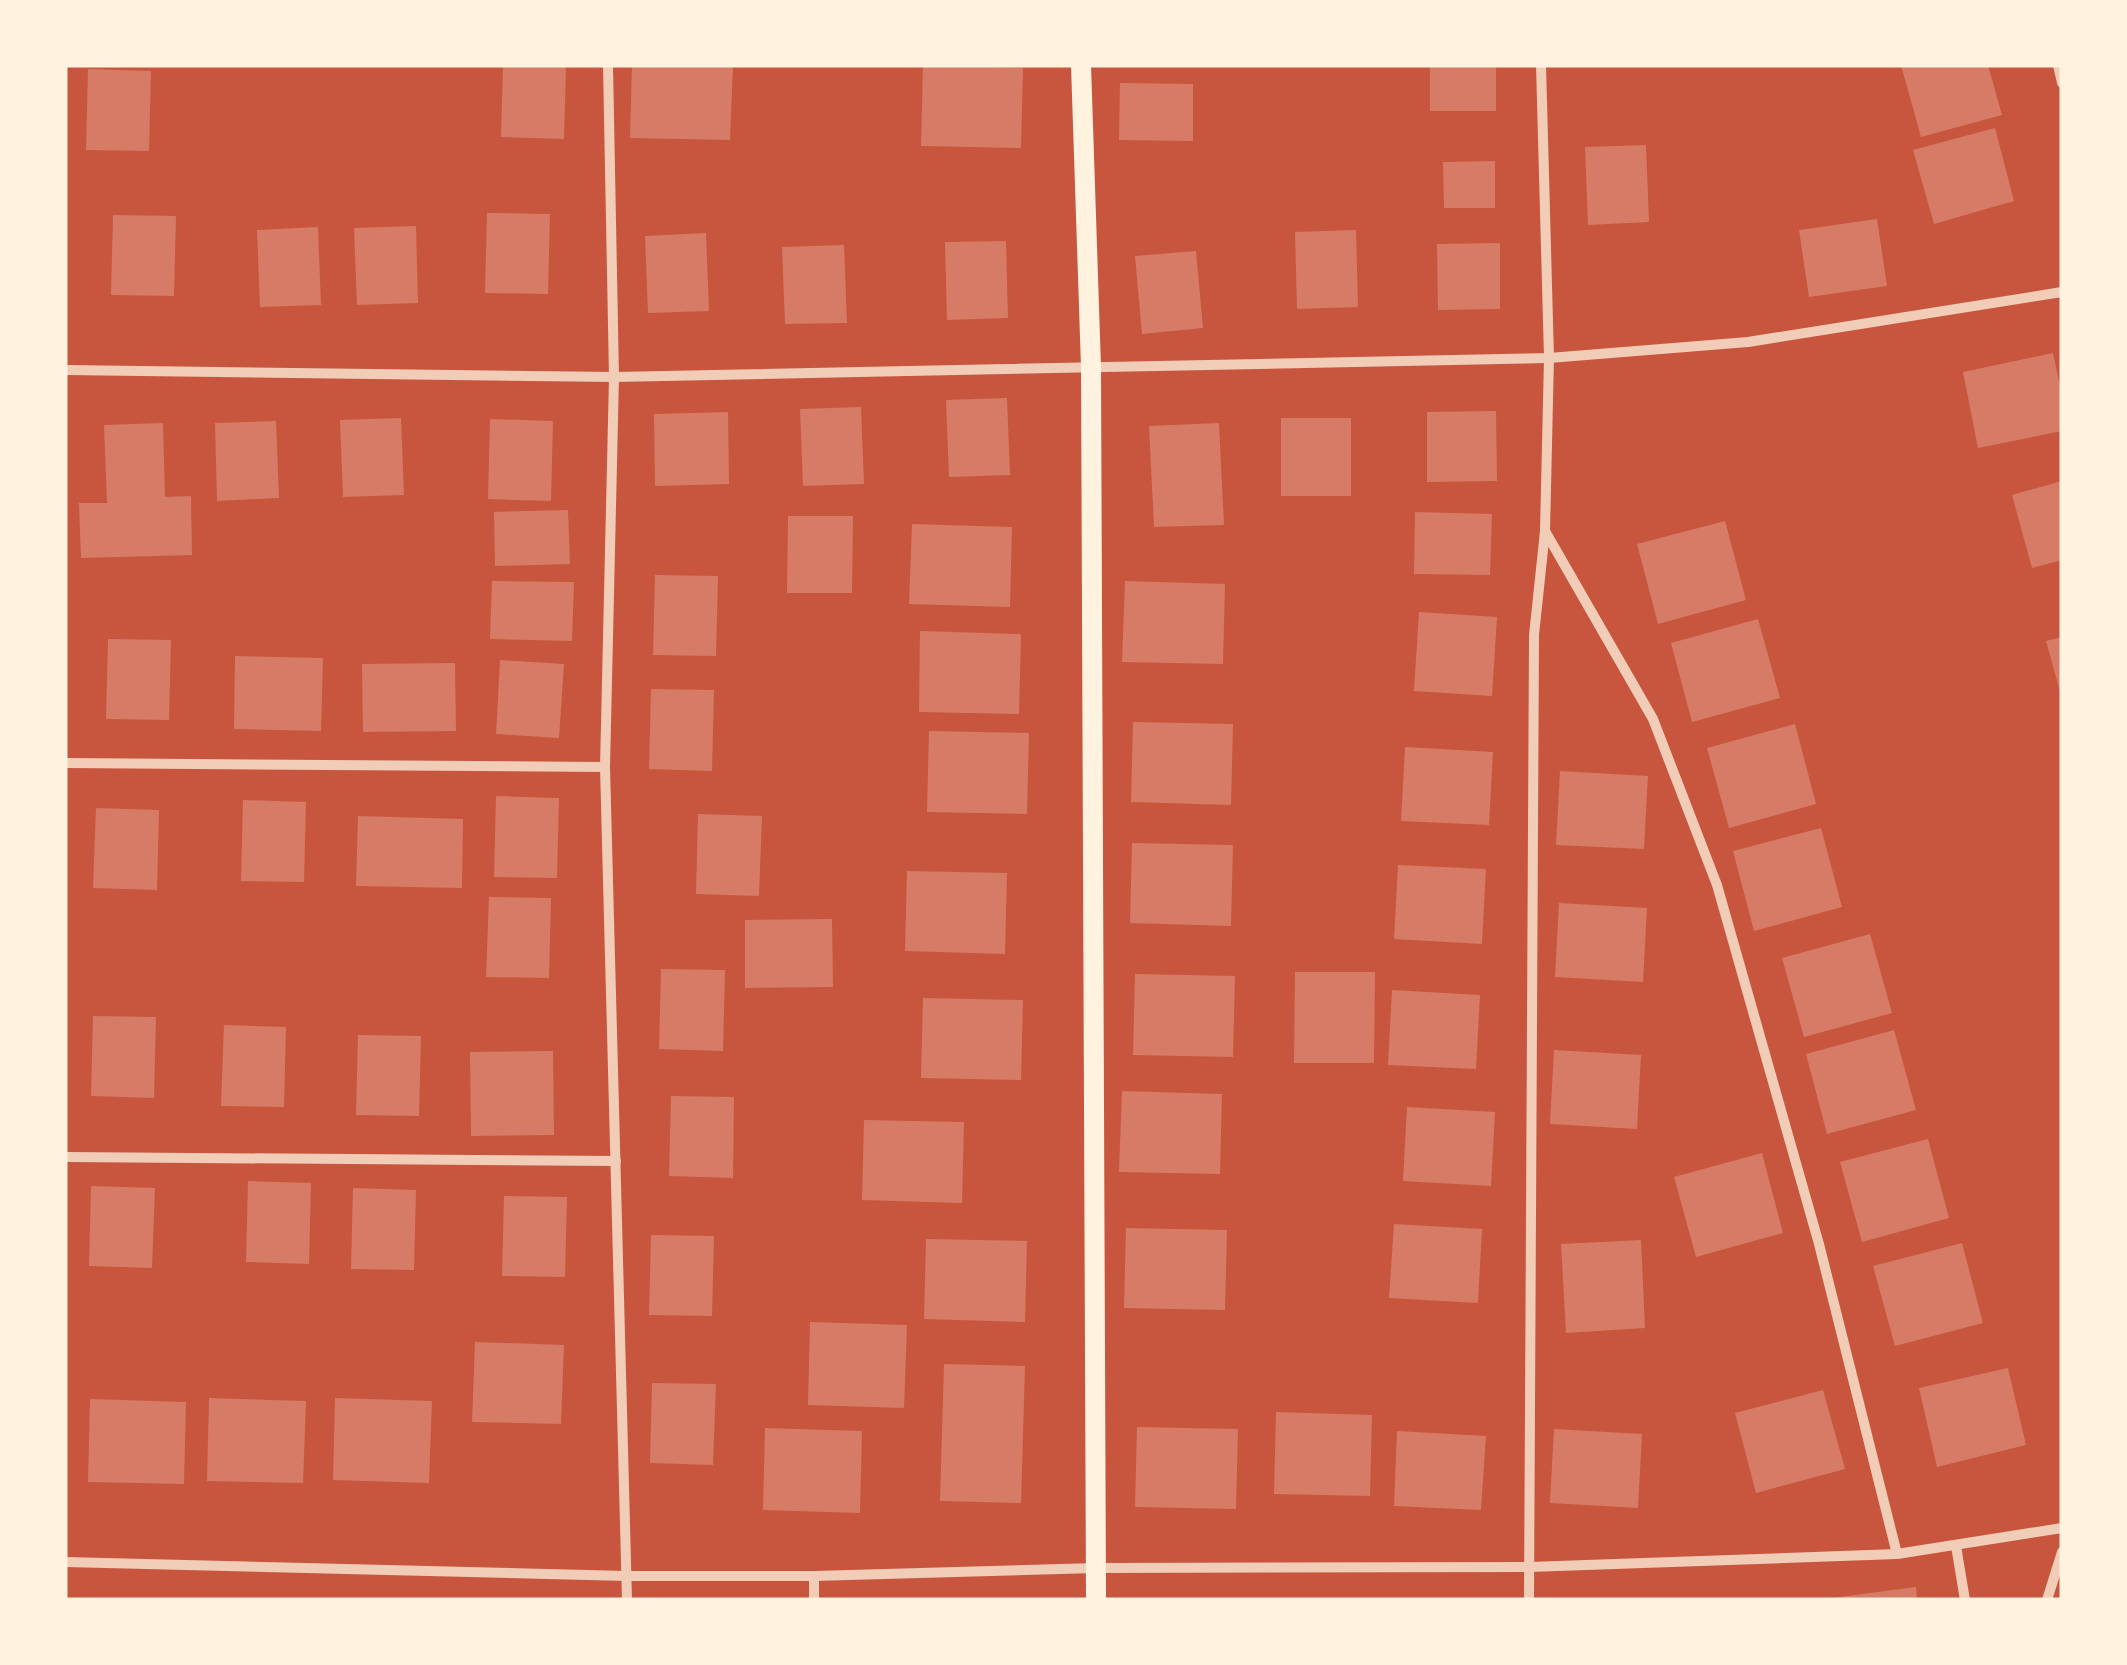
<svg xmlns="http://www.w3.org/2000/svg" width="2127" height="1665" viewBox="0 0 2127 1665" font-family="'Noto Sans',sans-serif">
<rect width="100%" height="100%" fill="#c8553d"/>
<!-- building -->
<g fill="#d67c66">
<polygon points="503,65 566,65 564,139 501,137"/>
<polygon points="632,65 733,65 730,140 630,138"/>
<polygon points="923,65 1023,68 1021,148 921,146"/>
<rect x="1430" y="65" width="66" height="46"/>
<polygon points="1901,65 1988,65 2002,115 1921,137"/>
<polygon points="88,69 151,71 149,151 86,150"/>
<polygon points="1120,83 1193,84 1193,141 1119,140"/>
<polygon points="1995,128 2014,201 1934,224 1913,150"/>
<polygon points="1646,145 1649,222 1588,225 1585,147"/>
<polygon points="1495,161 1495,208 1444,208 1443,162"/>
<polygon points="487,213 550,214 548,294 485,293"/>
<polygon points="113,215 176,216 174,296 111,295"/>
<polygon points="1877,219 1887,286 1809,297 1799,230"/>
<polygon points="416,226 418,303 357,305 354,228"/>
<polygon points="318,227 321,305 260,307 257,230"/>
<polygon points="1356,230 1358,307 1297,309 1295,232"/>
<polygon points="706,233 709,311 648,313 645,236"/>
<polygon points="1006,241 1008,318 947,320 945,242"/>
<polygon points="1500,243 1500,309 1438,310 1437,244"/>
<polygon points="844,245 847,323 785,324 782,247"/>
<polygon points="1196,251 1203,328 1142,334 1135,256"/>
<polygon points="2053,353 2062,396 2062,431 1978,448 1963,372"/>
<polygon points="1007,398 1010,475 949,477 946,400"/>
<polygon points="861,407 864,484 803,486 800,409"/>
<polygon points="1496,411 1497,481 1427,482 1427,412"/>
<polygon points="728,412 729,484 655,486 654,414"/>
<polygon points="401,418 404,495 343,497 340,420"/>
<rect x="1281" y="418" width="70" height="78"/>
<polygon points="490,419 553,421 551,501 488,499"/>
<polygon points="276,421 279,498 217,501 215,423"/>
<polygon points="163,423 165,497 191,496 192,555 81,558 79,503 107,503 104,425"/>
<polygon points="1219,423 1224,525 1154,527 1149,426"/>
<polygon points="2062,481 2062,560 2032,568 2012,495"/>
<polygon points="568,510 570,564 495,566 494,512"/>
<polygon points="1415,512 1492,514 1490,575 1414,574"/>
<polygon points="788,516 853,516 852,593 787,593"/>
<polygon points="1725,521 1746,600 1658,624 1637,544"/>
<polygon points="912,524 1012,527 1010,607 909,604"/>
<polygon points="655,575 718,576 716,656 653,655"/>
<polygon points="492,581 574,582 572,641 490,639"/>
<polygon points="1125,581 1225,584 1223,664 1122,662"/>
<polygon points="1419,612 1497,617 1492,696 1414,691"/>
<polygon points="1758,619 1780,698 1692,722 1671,643"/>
<polygon points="920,631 1021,634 1019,714 919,712"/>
<polygon points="2062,637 2062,695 2061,695 2046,641"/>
<polygon points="108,639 171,640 169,720 106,719"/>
<polygon points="235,656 323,658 321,731 234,729"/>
<polygon points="500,660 564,664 559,738 496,734"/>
<polygon points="455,663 456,731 363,732 362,664"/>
<polygon points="651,689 714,690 712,771 649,769"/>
<polygon points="1133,722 1233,724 1231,805 1131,802"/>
<polygon points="1795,724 1816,804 1729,828 1707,748"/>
<polygon points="929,731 1029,733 1027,814 927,812"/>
<polygon points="1405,747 1493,752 1489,825 1401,821"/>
<polygon points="1560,771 1648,776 1644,849 1556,845"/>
<polygon points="496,796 559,798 557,878 494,877"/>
<polygon points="243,800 306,802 304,882 241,881"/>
<polygon points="96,808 159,810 157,890 93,888"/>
<polygon points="698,814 762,816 759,896 696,894"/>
<polygon points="358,816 463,819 462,888 356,886"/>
<polygon points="1821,828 1842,907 1754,931 1733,851"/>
<polygon points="1132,843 1233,845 1231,926 1130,923"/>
<polygon points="1398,865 1486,869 1482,944 1394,939"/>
<polygon points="907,871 1007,873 1005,954 905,951"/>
<polygon points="489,897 551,898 549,978 486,977"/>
<polygon points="1559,903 1647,908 1643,982 1555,977"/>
<polygon points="832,919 833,987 745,988 745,920"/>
<polygon points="1870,934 1892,1013 1804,1037 1782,958"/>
<polygon points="661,969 725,970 723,1051 659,1049"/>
<polygon points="1295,972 1375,972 1374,1063 1294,1063"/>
<polygon points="1135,974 1235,976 1233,1057 1133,1055"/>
<polygon points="1392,990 1480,995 1476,1069 1388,1065"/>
<polygon points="923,998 1023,1000 1021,1080 921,1078"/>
<polygon points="93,1016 156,1017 154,1098 91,1096"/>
<polygon points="224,1025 286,1027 284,1107 221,1106"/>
<polygon points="1894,1030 1916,1110 1827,1134 1806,1054"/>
<polygon points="358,1035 421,1036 419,1116 356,1115"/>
<polygon points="1554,1050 1641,1055 1637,1129 1550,1124"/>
<polygon points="553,1051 554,1135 471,1136 470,1052"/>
<polygon points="1122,1091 1222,1094 1220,1174 1119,1172"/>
<polygon points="671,1096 734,1097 733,1178 669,1176"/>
<polygon points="1407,1107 1495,1112 1491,1186 1403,1181"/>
<polygon points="864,1120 964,1122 962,1203 862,1200"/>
<polygon points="1928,1139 1949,1218 1862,1242 1840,1162"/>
<polygon points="1762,1153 1783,1233 1696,1257 1674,1177"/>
<polygon points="248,1181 311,1183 309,1264 246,1262"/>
<polygon points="91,1186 155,1188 152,1268 89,1266"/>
<polygon points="353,1188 416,1190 414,1270 351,1269"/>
<polygon points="504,1196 567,1197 565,1277 502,1276"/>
<polygon points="1394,1224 1482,1229 1478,1303 1389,1298"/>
<polygon points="1126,1228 1227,1230 1225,1310 1124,1308"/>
<polygon points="651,1235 714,1236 712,1316 649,1315"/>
<polygon points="926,1239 1027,1241 1025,1322 924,1319"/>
<polygon points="1641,1240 1645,1328 1566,1333 1561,1244"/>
<polygon points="1962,1243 1983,1323 1895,1346 1873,1266"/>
<polygon points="810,1322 907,1325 904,1408 808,1405"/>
<polygon points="475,1342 564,1345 561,1424 472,1422"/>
<polygon points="944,1364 1025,1366 1021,1503 940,1501"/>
<polygon points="2008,1368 2026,1445 1937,1467 1919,1388"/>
<polygon points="652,1383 716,1384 713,1465 650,1463"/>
<polygon points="1823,1390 1845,1469 1756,1493 1735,1413"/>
<polygon points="209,1398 306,1401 303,1483 207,1481"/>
<polygon points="335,1398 432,1401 429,1483 333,1480"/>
<polygon points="90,1399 186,1402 184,1484 88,1482"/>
<polygon points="1276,1412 1372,1415 1370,1496 1274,1494"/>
<polygon points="1137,1427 1238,1429 1236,1509 1135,1507"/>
<polygon points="765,1428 862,1431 860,1513 763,1510"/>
<polygon points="1554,1429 1642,1434 1638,1508 1550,1503"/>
<polygon points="1397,1431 1486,1436 1481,1510 1394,1506"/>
<polygon points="1916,1587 1917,1600 1832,1600 1832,1598"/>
</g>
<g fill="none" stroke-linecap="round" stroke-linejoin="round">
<!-- minor -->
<g stroke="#f1ccb7" stroke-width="10">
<polyline points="608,65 614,377 605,767 627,1600"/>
<polyline points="2058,65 2062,83"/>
<polyline points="65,370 614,377 1549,358 1748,342 2062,292"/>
<polyline points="1545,531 1653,719 1717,885 1819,1244 1897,1554"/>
<polyline points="65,763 605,767"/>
<polyline points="65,1157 616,1161"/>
<polyline points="1956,1546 1965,1600"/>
<polyline points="65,1562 627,1576 814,1576 1096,1568 1529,1567 1897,1554 2062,1528"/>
<polyline points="814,1600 814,1576"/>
<polyline points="1529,1600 1534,635 1545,531 1549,358 1541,65"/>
<polyline points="2047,1600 2062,1552"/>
</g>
<!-- secondary -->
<polyline stroke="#fff3e0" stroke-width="20" points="1081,65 1091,367 1096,1600"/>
</g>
<!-- border -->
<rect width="2127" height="1665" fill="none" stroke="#fff3e0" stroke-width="135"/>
</svg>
